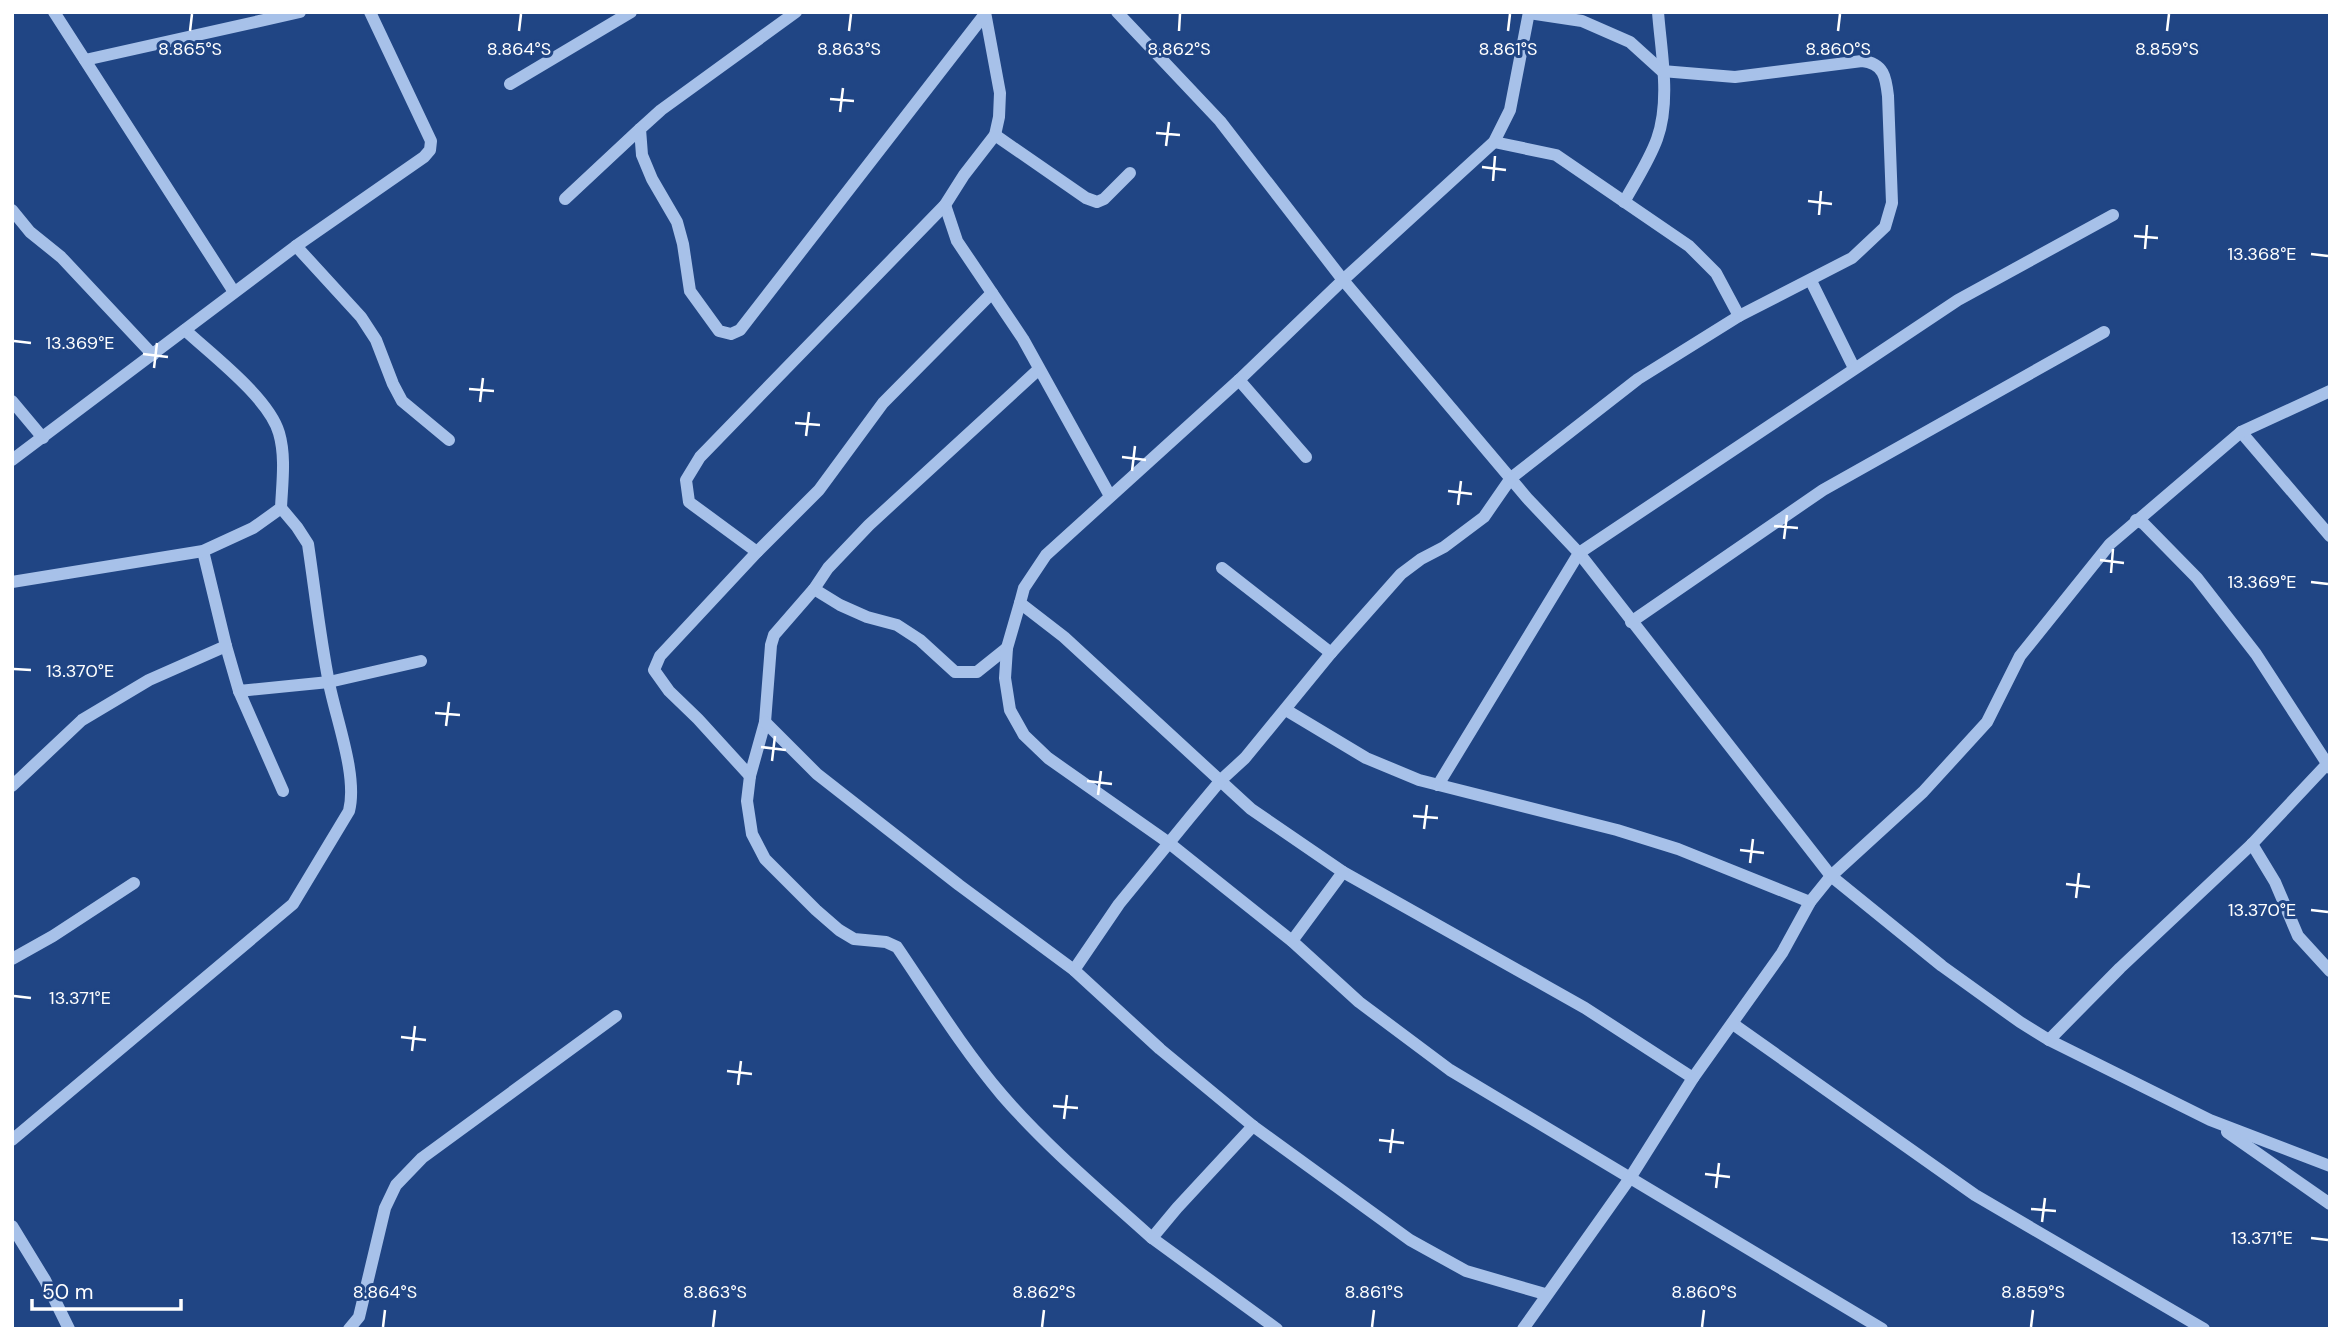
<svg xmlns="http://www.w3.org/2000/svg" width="2342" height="1341" viewBox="0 0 2342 1341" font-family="'DM Sans',sans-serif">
<rect width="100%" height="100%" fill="#204584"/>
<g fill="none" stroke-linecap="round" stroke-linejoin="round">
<!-- minor -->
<g stroke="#a7c1e9" stroke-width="12">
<polyline points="54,12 234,292"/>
<polyline points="796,12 661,110 640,129 642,155 652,179 677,222 683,244 690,291 719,331 731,334 740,330 985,14"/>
<polyline points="1117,12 1220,121 1343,280 1527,498 1579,553 1831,876 1942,966 2020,1022 2049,1040 2210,1120 2330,1166"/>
<polyline points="1529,12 1510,110 1494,142 1343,280 1239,380 1046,555 1024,588 1020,603 1064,637 1251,809 1343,872 1585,1008 1693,1078"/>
<polyline points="85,60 300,12"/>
<polyline points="510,84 631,12"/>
<polyline points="995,135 1086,198 1097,202 1104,199 1130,173"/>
<polyline points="1494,142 1556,155 1689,246 1716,273 1739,316"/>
<polyline points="565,199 640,129"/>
<path d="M1624 202C1635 182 1649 161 1657 139 1671 100 1661 52 1658 12"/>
<polyline points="945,205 957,241 1023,339 1110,496"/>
<polyline points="12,210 30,232 61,257 153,355"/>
<polyline points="296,246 361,317 376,340 393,384 402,401 449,440"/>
<polyline points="1811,281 1854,368"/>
<path d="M1039 369 869 525 828 568 814 589 774 635 771 645 765 722 750 776 747 801 752 834 765 859 816 910 839 930 854 939 886 942 897 947C931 997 963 1049 1002 1095 1047 1147 1101 1192 1152 1238"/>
<polyline points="1239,380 1306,457"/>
<polyline points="12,401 43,438"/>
<polyline points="2241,432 2330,536"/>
<polyline points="12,460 296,246 424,157 430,150 431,141 370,12"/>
<polyline points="2136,520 2144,524 2197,578 2256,654 2330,768"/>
<polyline points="203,551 226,646 239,691 329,682 421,661"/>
<polyline points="757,552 689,502 686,480 700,457 945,205 964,175 995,135 999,117 1000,93 985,12"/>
<polyline points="1222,568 1331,653"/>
<path d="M12 582 203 551 253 528 281 508C282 484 286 457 279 433 269 398 212 355 185 330"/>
<polyline points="814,589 840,605 867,617 897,625 920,640 955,672 977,672 1007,648"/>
<polyline points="1020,603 1007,648 1005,678 1010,710 1024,735 1048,758 1169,843 1292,941 1359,1002 1450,1070 1882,1329"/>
<polyline points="1631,622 1823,490 2104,332"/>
<polyline points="239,691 283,791"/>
<polyline points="1286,710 1366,758 1419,780 1617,830 1678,849 1810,902"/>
<polyline points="765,722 817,774 959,885 1074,970 1160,1049 1253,1126 1410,1240 1466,1271 1545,1294"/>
<polyline points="750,776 698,719 669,691 654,670 660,656 757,552 819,490 883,403 992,293"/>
<polyline points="1438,785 1579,553 1958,300 2113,215"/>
<polyline points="12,786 82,720 149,680 226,646"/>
<polyline points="2252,844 2275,882 2298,936 2330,971"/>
<polyline points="1292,941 1343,872"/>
<polyline points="12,959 53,936 134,883"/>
<path d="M1074 970 1119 904 1191 816 1221 780 1245 758 1331 653 1401 574 1421 559 1444 547 1484 517 1511 478 1638 379 1739 316 1852 258 1885 227 1892 203 1888 96C1886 78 1884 63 1862 61L1735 77 1662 71 1630 42 1582 21 1529 13"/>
<polyline points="1733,1024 1975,1195 2204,1329"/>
<polyline points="2049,1040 2120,968 2252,844 2330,761"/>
<polyline points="1253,1126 1177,1208 1152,1238 1277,1329"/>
<polyline points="2227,1132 2330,1204"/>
<path d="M12 1140 293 904 349 811C358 776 336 719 329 683 320 638 315 591 308 544L297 527 281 508"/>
<polyline points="12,1226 45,1280 69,1329"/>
<polyline points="349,1329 359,1317 385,1208 396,1185 422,1158 616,1016"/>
<polyline points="1523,1329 1630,1178 1693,1078 1782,953 1810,902 1831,876 1923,792 1987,722 2020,656 2110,544 2241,432 2330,391"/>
</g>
</g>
<!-- ticks -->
<path fill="none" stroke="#fff" stroke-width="2.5" d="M190 31 192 14M519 31 521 14M849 31 851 14M1179 31 1180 14M1508 31 1510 14M1838 31 1840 14M2167 31 2169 14M830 99 854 101M840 112 843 88M1156 133 1180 135M1166 146 1169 122M1482 167 1506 170M1493 181 1495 156M1808 201 1832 204M1819 215 1821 191M2134 236 2158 238M2145 249 2147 225M2311 254 2328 256M14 341 31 343M143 354 168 357M154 368 157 343M469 389 494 391M480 402 483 378M795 423 820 425M806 436 809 412M1122 457 1146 460M1132 471 1135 446M1448 491 1472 494M1458 505 1461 481M1774 526 1798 528M1784 539 1787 515M2100 560 2124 563M2111 573 2113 549M2311 582 2328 584M14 669 31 670M435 713 460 715M446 726 449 702M761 747 786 750M772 761 775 736M1087 781 1112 784M1098 795 1101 771M1413 816 1438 818M1424 829 1427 805M1740 850 1764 853M1750 863 1753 839M2066 884 2090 887M2076 898 2079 873M2311 910 2328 912M14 996 31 998M401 1037 426 1040M412 1051 415 1026M727 1071 752 1074M738 1085 741 1061M1053 1106 1078 1108M1064 1119 1067 1095M1379 1140 1404 1143M1390 1153 1393 1129M1705 1174 1730 1177M1716 1188 1719 1163M2031 1209 2056 1211M2042 1222 2045 1198M2311 1238 2328 1240M383 1327 385 1310M713 1327 715 1310M1042 1327 1044 1310M1372 1327 1374 1310M1702 1327 1704 1310M2031 1327 2033 1310"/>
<g font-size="18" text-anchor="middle" fill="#fff" stroke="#204584" stroke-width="6" stroke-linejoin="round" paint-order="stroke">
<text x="190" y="55">8.865°S</text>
<text x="519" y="55">8.864°S</text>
<text x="849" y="55">8.863°S</text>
<text x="1179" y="55">8.862°S</text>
<text x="1508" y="55">8.861°S</text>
<text x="1838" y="55">8.860°S</text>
<text x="2167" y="55">8.859°S</text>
<text x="2262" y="260">13.368°E</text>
<text x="80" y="349">13.369°E</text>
<text x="2262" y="588">13.369°E</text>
<text x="80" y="677">13.370°E</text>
<text x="2262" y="916">13.370°E</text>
<text x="80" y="1004">13.371°E</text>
<text x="2262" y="1244">13.371°E</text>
<text x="385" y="1298">8.864°S</text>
<text x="715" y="1298">8.863°S</text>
<text x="1044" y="1298">8.862°S</text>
<text x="1374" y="1298">8.861°S</text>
<text x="1704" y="1298">8.860°S</text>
<text x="2033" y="1298">8.859°S</text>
</g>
<!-- border -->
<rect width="2342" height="1341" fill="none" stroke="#ffffff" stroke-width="28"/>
<!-- scale -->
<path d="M32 1299v10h149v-10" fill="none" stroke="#ffffff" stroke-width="3.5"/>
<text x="42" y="1299" font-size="21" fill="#ffffff" stroke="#204584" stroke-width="5" paint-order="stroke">50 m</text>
</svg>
